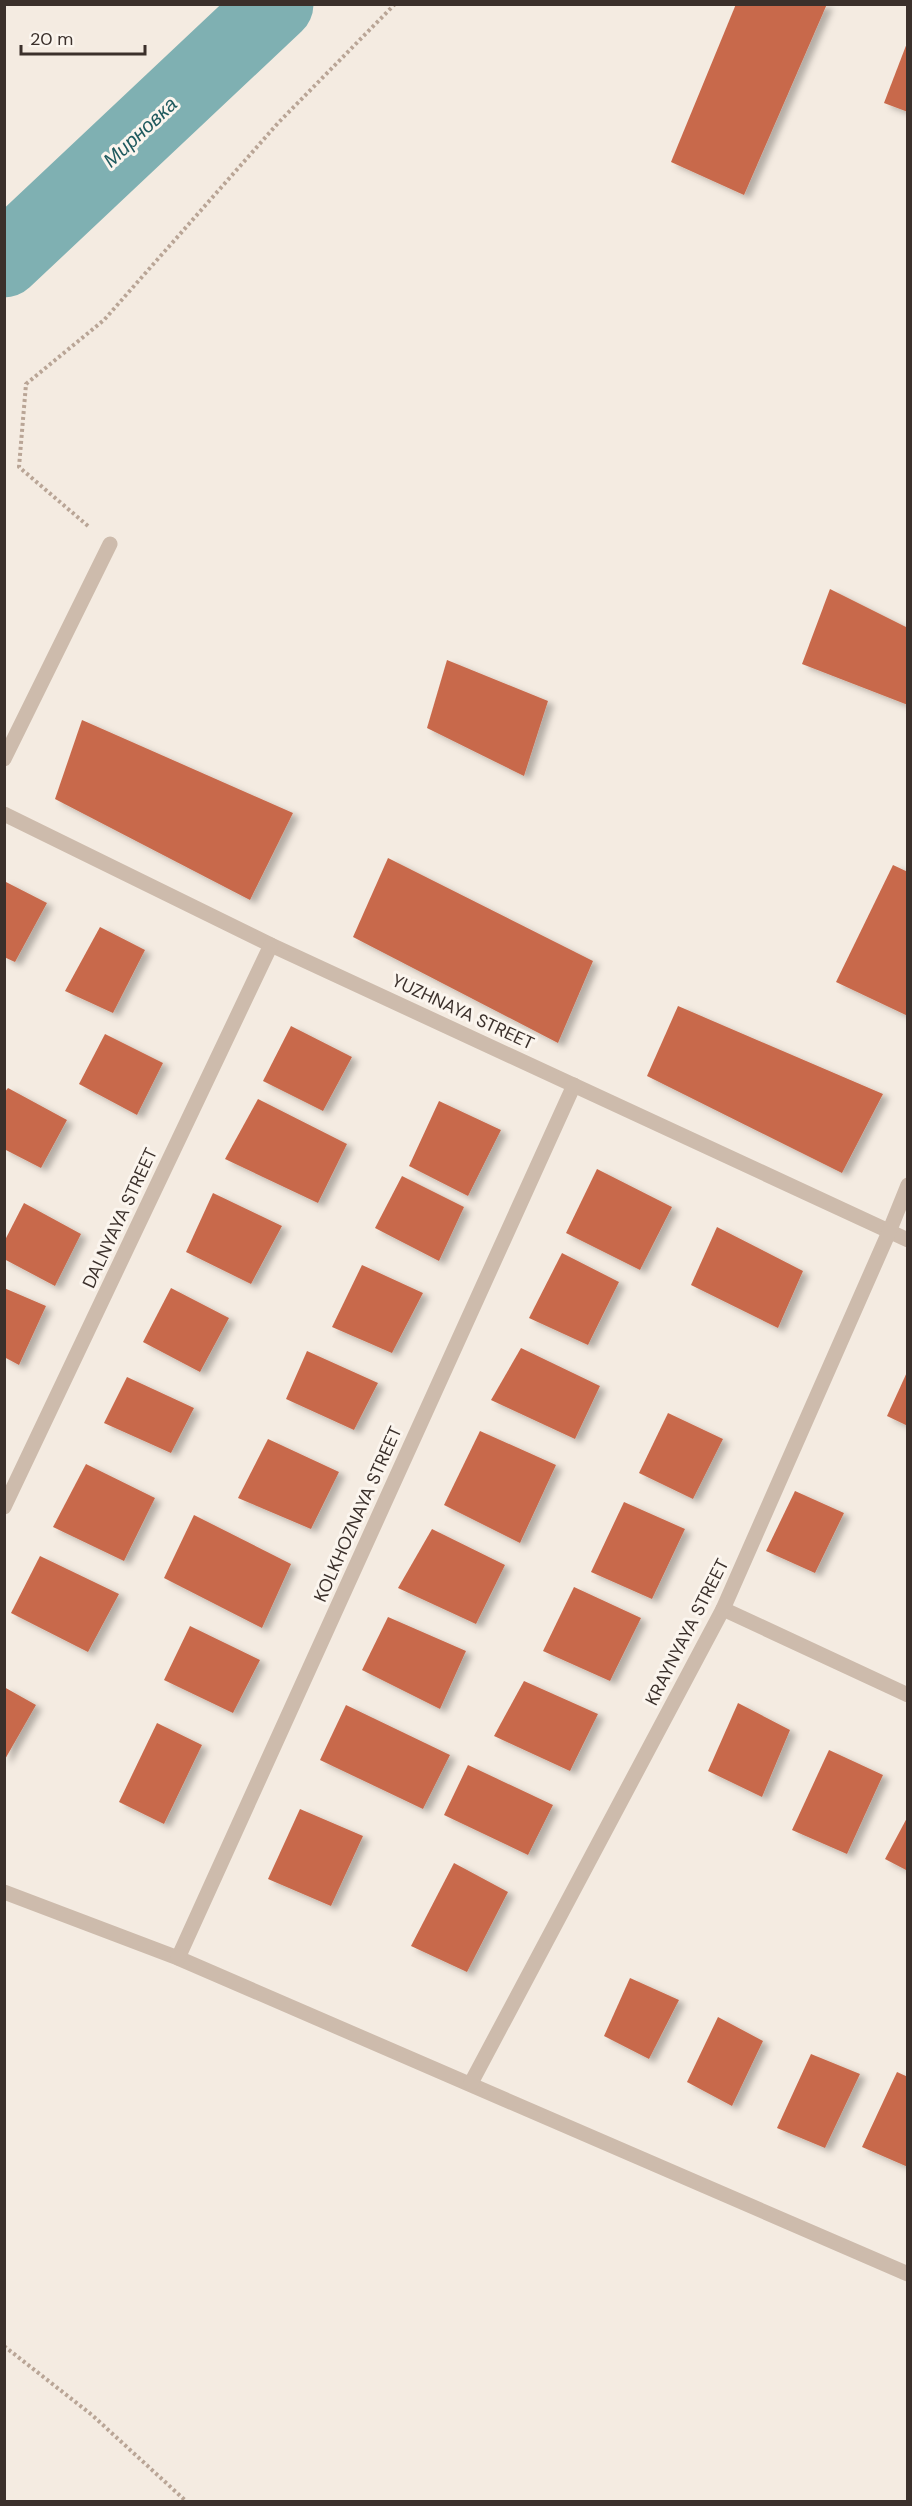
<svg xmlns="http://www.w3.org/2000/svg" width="912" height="2506" viewBox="0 0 912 2506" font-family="'DM Sans',sans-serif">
<defs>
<filter id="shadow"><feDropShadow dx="6" dy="4" stdDeviation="3" flood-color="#0004"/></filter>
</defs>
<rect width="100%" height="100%" fill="#f4ebe1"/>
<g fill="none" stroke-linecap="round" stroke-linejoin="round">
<!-- river -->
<polyline stroke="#7fb0b2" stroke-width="75" points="4,260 276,4"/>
</g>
<!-- building -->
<g fill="#c8694b" filter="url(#shadow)">
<polygon points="736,4 827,4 744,195 671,162"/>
<polygon points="907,43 908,43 908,112 884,103"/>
<polygon points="830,589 908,628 908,705 802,664"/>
<polygon points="447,660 548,701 524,776 427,728"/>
<polygon points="82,720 293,813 250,900 55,799"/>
<polygon points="388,858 593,961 558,1043 353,937"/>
<polygon points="893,865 908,872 908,1016 836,982"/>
<polygon points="4,881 47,903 15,962 4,957"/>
<polygon points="100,927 145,950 113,1013 65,991"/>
<polygon points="678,1006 883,1094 842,1173 647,1076"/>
<polygon points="291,1026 352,1057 323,1111 263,1081"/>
<polygon points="105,1034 163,1063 137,1115 79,1084"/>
<polygon points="8,1088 67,1120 41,1168 4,1149 4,1093"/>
<polygon points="258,1099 347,1144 318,1203 225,1159"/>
<polygon points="439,1101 501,1130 468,1196 409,1166"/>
<polygon points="597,1169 672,1207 640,1270 566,1233"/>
<polygon points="402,1176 464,1207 439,1261 375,1228"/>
<polygon points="213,1193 282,1226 251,1284 186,1252"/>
<polygon points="24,1203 81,1234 55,1286 4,1259 4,1242"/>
<polygon points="717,1227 803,1271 778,1328 691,1285"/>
<polygon points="562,1253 619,1282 588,1345 529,1318"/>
<polygon points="362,1265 423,1293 392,1353 332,1327"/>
<polygon points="4,1288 46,1306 19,1365 4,1357"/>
<polygon points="171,1288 229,1318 200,1372 143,1342"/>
<polygon points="521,1348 600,1386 575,1439 491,1400"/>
<polygon points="307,1351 378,1383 354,1430 286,1399"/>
<polygon points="908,1370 908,1426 887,1416"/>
<polygon points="127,1377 194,1408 171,1453 104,1423"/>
<polygon points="668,1413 723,1439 693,1499 639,1473"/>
<polygon points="480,1431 556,1465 520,1543 444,1505"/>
<polygon points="268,1439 339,1472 311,1529 238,1498"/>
<polygon points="86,1464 155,1498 124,1561 53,1527"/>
<polygon points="795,1491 844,1513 815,1573 766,1551"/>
<polygon points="624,1502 685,1529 652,1599 591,1572"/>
<polygon points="194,1515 291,1564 262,1628 164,1578"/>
<polygon points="432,1529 505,1565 476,1624 398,1588"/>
<polygon points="40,1556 119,1594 88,1652 11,1613"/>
<polygon points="574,1587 641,1618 610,1681 543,1651"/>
<polygon points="388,1617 466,1651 440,1709 362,1670"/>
<polygon points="190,1626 260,1660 233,1713 164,1680"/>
<polygon points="524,1681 598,1714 570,1771 494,1736"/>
<polygon points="4,1687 36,1705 4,1761"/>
<polygon points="738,1703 790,1730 762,1797 708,1771"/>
<polygon points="346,1705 450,1755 423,1809 320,1760"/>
<polygon points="157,1723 202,1745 164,1824 119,1802"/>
<polygon points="829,1750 883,1775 847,1854 792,1830"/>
<polygon points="468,1765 553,1805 528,1855 444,1815"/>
<polygon points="300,1809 363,1836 331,1906 268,1879"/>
<polygon points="908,1816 908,1871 885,1859"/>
<polygon points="454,1863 508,1892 467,1972 411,1946"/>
<polygon points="630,1978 679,2000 649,2059 604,2036"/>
<polygon points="718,2017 763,2041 732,2106 687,2082"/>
<polygon points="811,2054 860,2074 825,2148 777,2128"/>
<polygon points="897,2072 908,2077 908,2167 862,2147"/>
</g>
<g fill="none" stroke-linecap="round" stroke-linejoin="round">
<!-- path -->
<g stroke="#b9a596" stroke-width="4" stroke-dasharray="3 3" stroke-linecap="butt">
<polyline points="88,526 19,467 26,384 104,320 279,122 395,4"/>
<polyline points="4,2346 92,2415 187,2502"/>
</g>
<!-- street -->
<g stroke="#cdbbac" stroke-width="15">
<polyline points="4,759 110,544"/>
<polyline points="4,814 271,945 908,1240"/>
<polyline points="4,1507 271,945"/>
<polyline points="723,1609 908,1695"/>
<polyline points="4,1892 178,1958 908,2274"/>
<polyline points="178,1958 574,1085"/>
<polyline points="471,2083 723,1609 889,1232 908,1185"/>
</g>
</g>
<g text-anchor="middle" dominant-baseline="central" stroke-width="6" stroke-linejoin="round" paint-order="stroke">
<!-- street labels -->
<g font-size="18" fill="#3b302b" stroke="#fbf5ee">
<text transform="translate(463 1012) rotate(25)">YUZHNAYA STREET</text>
<text transform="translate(120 1218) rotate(-65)">DALNYAYA STREET</text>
<text transform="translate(358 1514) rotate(-66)">KOLKHOZNAYA STREET</text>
<text transform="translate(687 1632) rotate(-63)">KRAYNYAYA STREET</text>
</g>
<!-- water labels -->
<g font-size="20" font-style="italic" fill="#1f5a5e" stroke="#fbf5ee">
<text transform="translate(140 132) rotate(-43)">Мирновка</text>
</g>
</g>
<!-- border -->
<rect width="912" height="2506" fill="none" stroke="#3b302b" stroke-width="12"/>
<!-- scale -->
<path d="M21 45v9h124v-9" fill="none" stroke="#3b302b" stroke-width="3"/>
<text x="30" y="45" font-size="18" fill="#3b302b" stroke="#fbf5ee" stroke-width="4.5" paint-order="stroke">20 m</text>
</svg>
